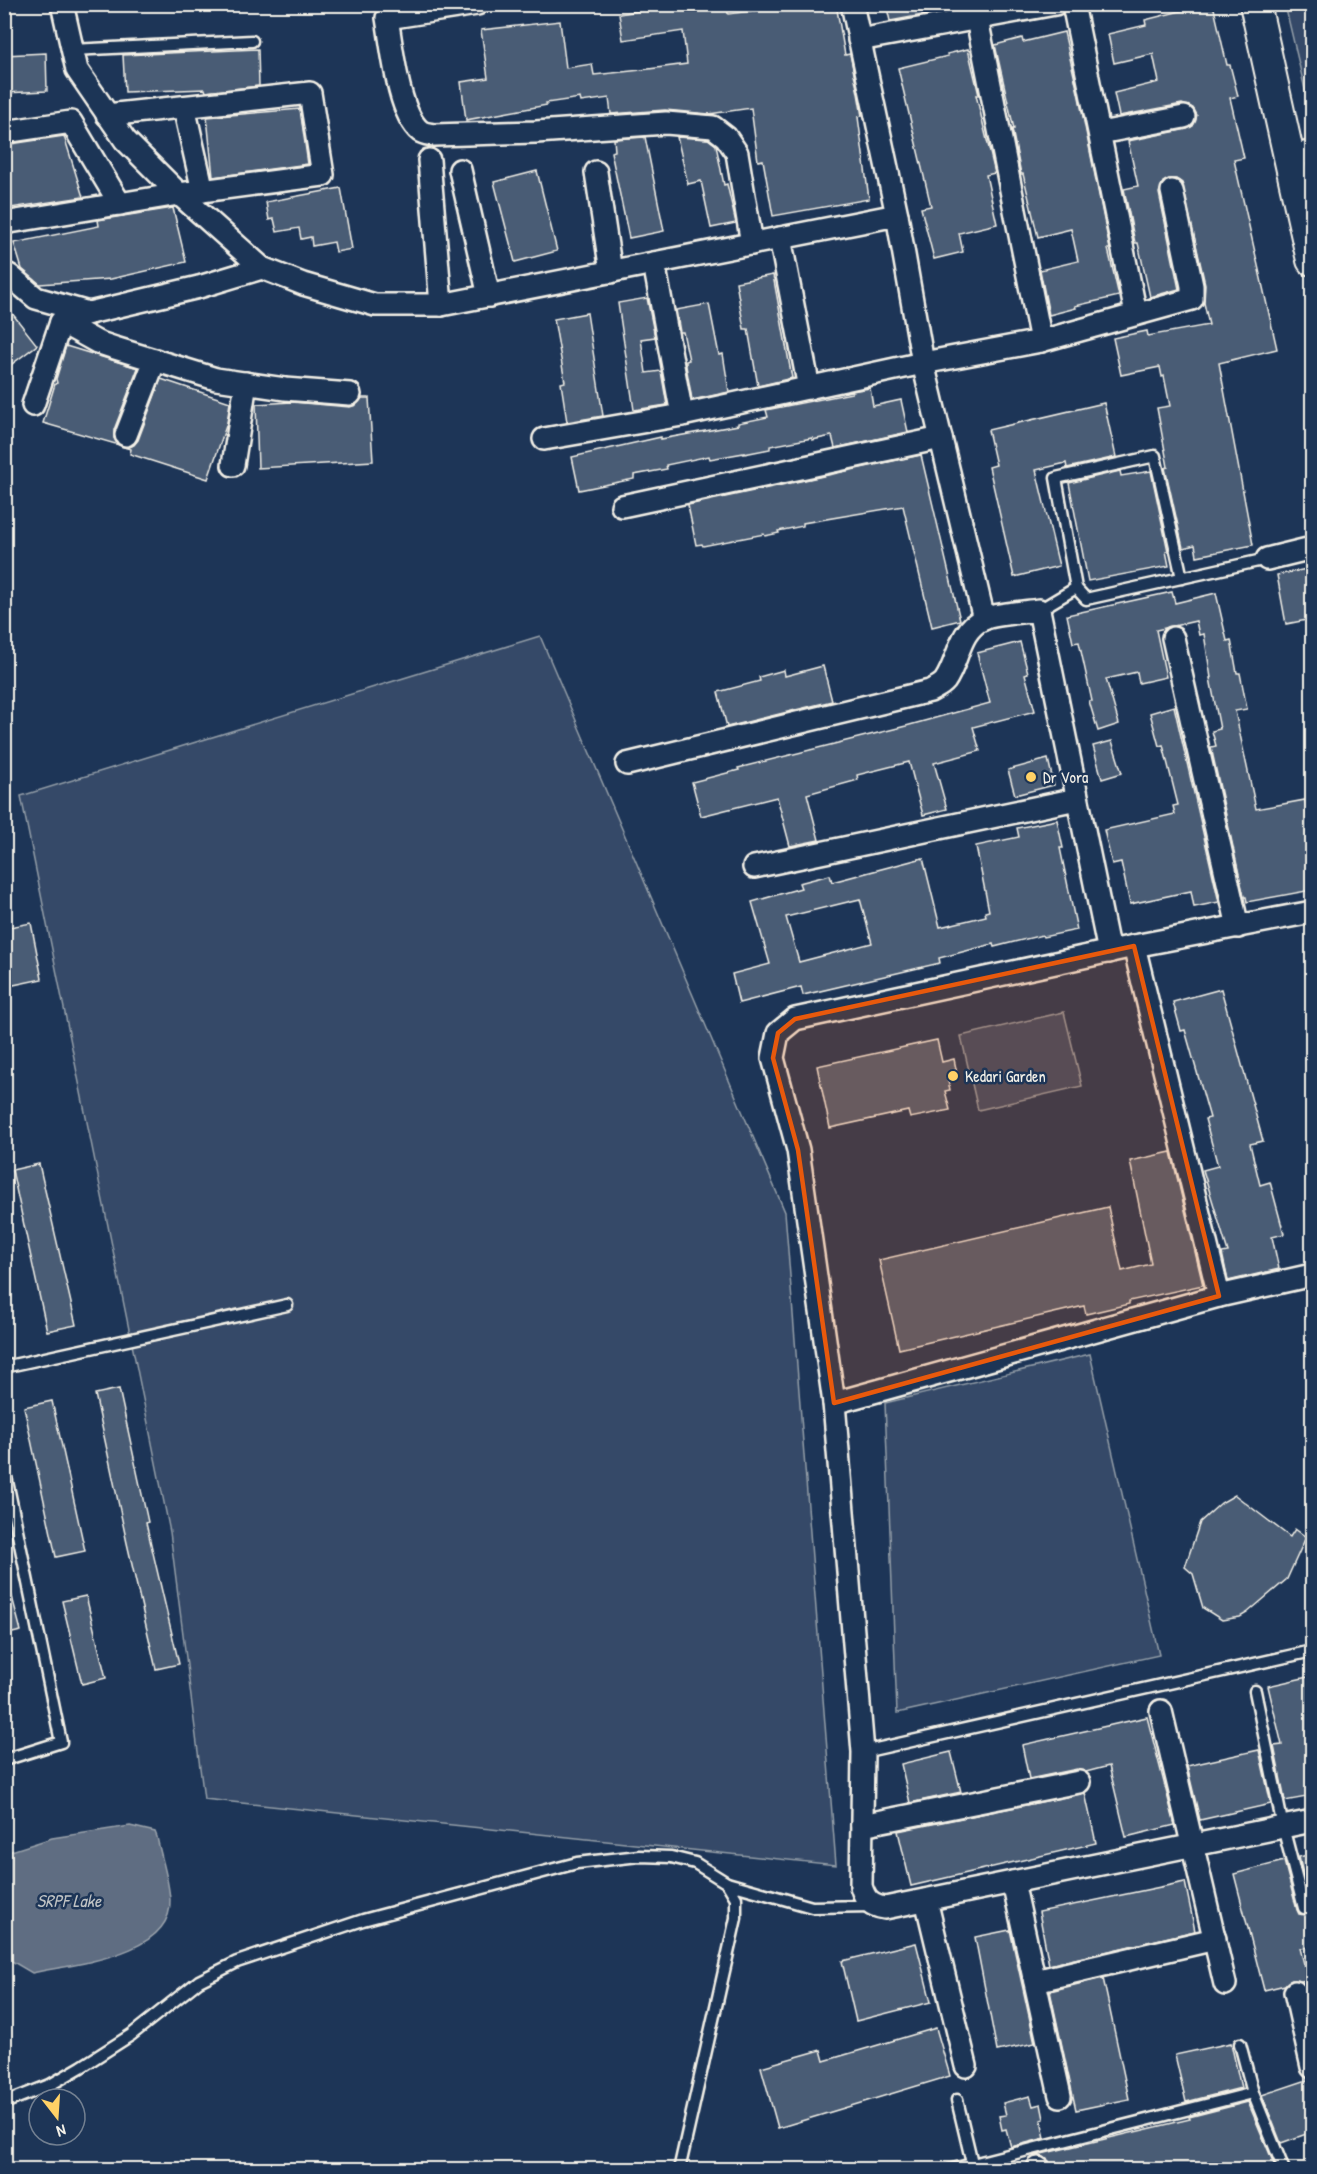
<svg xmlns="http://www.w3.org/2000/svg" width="1317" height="2174" viewBox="0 0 1317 2174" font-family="'Patrick Hand',sans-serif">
<rect width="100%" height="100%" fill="#1d3557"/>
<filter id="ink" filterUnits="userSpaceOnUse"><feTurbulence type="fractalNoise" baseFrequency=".0167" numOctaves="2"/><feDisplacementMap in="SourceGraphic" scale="12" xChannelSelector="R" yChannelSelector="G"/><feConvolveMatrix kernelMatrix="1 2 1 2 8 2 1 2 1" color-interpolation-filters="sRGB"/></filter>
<g filter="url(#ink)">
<!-- green -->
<g fill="#354a67" stroke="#949ea8" stroke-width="1.5">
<polygon points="1285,5 1312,5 1312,119"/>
<polygon points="540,636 785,1212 836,1865 204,1799 170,1532 21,796"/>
<polygon points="1064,1012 1082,1086 978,1110 961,1036"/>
<polygon points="1090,1354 1159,1655 897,1713 885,1403"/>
</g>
<!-- water -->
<path fill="#5e6d82" stroke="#9aa2ab" stroke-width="1.5" d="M130 1826 155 1832 157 1837C161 1857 169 1879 170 1900 173 1956 72 1964 32 1973L5 1957V1853L52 1838Z"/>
<!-- building -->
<g fill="#485b74" stroke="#f4f1e8" stroke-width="1.5" fill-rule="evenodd">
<polygon points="684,4 727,4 728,14 806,4 836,4 845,55 850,54 858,93 862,116 858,117 869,199 773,216 763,160 758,161 751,108 709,114 665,110 611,114 609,98 581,102 580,98 546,103 547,105 466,120 461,82 488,78 481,30 560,21 566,68 592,64 594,75 641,70 687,64 683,31 623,40 619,14"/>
<polygon points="886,4 949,4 950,10 890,21"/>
<polygon points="1208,4 1213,4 1227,65 1230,65 1238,96 1230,98 1244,158 1234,160 1277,349 1219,363 1253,545 1197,556 1195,545 1183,548 1165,468 1168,467 1157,408 1170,406 1164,376 1162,377 1160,367 1121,375 1113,338 1147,331 1148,336 1209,325 1204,303 1205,284 1182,183 1176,179 1169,179 1163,182 1159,193 1179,289 1150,297 1138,243 1135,243 1124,189 1138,186 1128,141 1187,129 1193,126 1197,115 1193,108 1182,104 1119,116 1114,93 1159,82 1153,54 1114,63 1108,34 1146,25 1145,20"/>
<polygon points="1064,32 1079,97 1110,249 1108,249 1119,296 1075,306 1076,308 1049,315 1040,270 1078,261 1071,229 1038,237 1023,174 1021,174 1012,129 1014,129 995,45 1022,38 1023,42"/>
<polygon points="258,49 259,86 206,92 205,89 125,92 123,55"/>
<polygon points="968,49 979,95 976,95 995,173 986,175 997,224 959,233 963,252 934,259 921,208 931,206 898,68 948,56 947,54"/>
<polygon points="46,53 47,91 4,93 4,55"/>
<polygon points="300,109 308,164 213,177 207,117"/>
<polygon points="64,136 83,197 4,209 4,145"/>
<polygon points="645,137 664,231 629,238 611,152 615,151 614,139"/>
<polygon points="677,137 708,139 716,145 724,185 727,184 736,223 711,228 701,181 688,184"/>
<polygon points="537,171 557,251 515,262 494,182"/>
<polygon points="341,188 352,249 336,252 334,242 312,246 311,237 301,239 299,228 277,232 274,219 269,220 266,202"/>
<polygon points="173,208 186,262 111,279 40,284 22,269 14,243 99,226 98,220"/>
<polygon points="773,275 792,378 758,386 748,329 744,329 736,282"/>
<polygon points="647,298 655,337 641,339 646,373 661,371 667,405 634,410 618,303"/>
<polygon points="4,303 37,345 4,370"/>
<polygon points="709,304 719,355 723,354 729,392 692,400 686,366 686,361 689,360 683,332 680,332 676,310"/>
<polygon points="587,313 603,416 567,422 561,383 565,382 554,319"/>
<polygon points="66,346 138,368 114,430 114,438 119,445 43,423 55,384 57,383 56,379"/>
<polygon points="161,379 230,402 227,423 208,479 130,454 131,449 127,448 134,445 138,440"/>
<polygon points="870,388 873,406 901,400 908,432 835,448 832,436 812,440 812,438 770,446 770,449 744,454 744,453 710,459 709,456 666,465 667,469 634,475 634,479 579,490 572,457 661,437 661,439 738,425 738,423 768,417 766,410 852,393 852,391"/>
<polygon points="362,398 369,398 373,461 258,468 256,404 292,402 350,407 356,405"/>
<polygon points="1104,403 1116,457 1067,468 1066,463 1036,470 1059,566 1014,577 989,467 996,465 988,430"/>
<polygon points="921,455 960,620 932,627 903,506 803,523 803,526 778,531 779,533 765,536 764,534 703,546 702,544 696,545 688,505"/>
<polygon points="1120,471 1121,476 1151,471 1168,551 1166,551 1169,566 1088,581 1069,483"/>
<polygon points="1312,568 1312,619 1286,624 1277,575"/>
<polygon points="1172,592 1175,603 1216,593 1227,641 1231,640 1237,673 1240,673 1247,709 1235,711 1256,809 1305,800 1312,842 1312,890 1247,902 1246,897 1244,897 1211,747 1216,746 1212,731 1220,729 1210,678 1211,678 1204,634 1199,635 1196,621 1156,630 1166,677 1139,683 1137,672 1106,679 1119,724 1098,731 1089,701 1092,701 1079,642 1073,643 1067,615"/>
<polygon points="1020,642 1028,673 1025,674 1035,711 973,727 980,751 934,763 947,809 923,815 909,762 857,775 858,780 807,794 819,840 790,846 777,797 701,816 692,782 739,770 738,768 906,726 990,703 977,653"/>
<polygon points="823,666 832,701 727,727 718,692 760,681 759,677 784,670 785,676"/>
<polygon points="1174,706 1219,902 1194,907 1191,891 1130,904 1121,862 1112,864 1104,830 1175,814 1173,806 1178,805 1163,745 1159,746 1150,713"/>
<polygon points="1112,741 1122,773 1102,779 1093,746"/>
<polygon points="1048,759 1054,785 1015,795 1008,770"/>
<path d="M1057 820 1063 848H1060L1077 930 1043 937 1042 935 994 947 993 944 939 958 940 963 803 995 801 987 739 1003 732 974 770 964 752 902 801 888 799 883 830 875 832 882 923 858 940 927 986 916 985 912 989 911 976 846 1019 837 1017 828ZM860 899 872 943 799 962 786 917Z"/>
<polygon points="31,923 42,979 4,987 4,928"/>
<polygon points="1221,989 1263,1141 1250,1144 1260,1185 1270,1182 1284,1234 1272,1237 1279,1269 1228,1281 1222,1253 1228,1252 1203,1170 1218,1166 1205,1119 1210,1118 1185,1030 1181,1031 1173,1002"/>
<polygon points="937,1040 942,1062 954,1059 957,1074 947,1076 950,1090 945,1091 950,1110 910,1118 908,1111 830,1128 817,1066"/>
<polygon points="1171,1152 1203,1285 1129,1301 1129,1304 1086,1314 1084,1306 899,1349 879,1260 1108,1207 1122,1271 1151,1264 1130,1161"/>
<polygon points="39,1164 76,1325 47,1331 12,1170"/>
<polygon points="119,1389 148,1522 146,1523 179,1664 156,1669 127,1543 95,1394"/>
<polygon points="52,1401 85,1551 56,1557 24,1407"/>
<polygon points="1235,1495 1290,1537 1295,1529 1306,1537 1287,1579 1247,1613 1240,1617 1222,1620 1203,1608 1193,1574 1185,1567 1200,1522 1221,1503"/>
<polygon points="4,1589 10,1589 21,1631 4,1635"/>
<polygon points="86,1596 106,1678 82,1684 62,1601"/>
<polygon points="1312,1676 1312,1796 1285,1801 1274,1746 1282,1745 1268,1686"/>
<polygon points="1147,1717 1175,1825 1126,1837 1109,1766 1086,1772 1077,1769 1029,1779 1022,1745"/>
<polygon points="1259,1750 1271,1804 1200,1820 1187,1766"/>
<polygon points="951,1752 961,1792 910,1803 901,1764"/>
<polygon points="1085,1793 1096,1843 911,1886 898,1831"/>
<polygon points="1312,1854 1312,1947 1300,1948 1308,1980 1301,1981 1292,1980 1285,1985 1264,1990 1234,1874 1284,1861 1297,1910 1299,1914 1305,1915 1310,1913 1311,1907 1299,1857"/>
<polygon points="1185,1882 1195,1931 1049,1965 1039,1912"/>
<polygon points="1010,1930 1035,2043 997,2051 975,1937"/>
<polygon points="916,1943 931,2002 856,2021 842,1961"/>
<polygon points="1103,1978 1129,2099 1076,2110 1050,1991"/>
<polygon points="936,2028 950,2076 778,2128 761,2067 821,2050 824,2061"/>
<polygon points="1231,2043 1241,2088 1186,2102 1175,2055"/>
<polygon points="1310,2079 1312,2079 1312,2132 1281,2143 1262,2095"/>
<polygon points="1030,2096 1033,2106 1041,2104 1044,2119 1041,2120 1045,2138 1011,2147 1006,2129 1002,2130 999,2116 1006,2115 1003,2103"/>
<polygon points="1248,2102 1276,2169 1051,2169 1049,2161 1044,2157 1037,2155 1190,2119 1189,2117"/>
</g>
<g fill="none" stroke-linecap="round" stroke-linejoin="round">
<defs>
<g id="lane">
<polyline points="72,50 252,41"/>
<polyline points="1076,588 1056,478 1155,456 1182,578"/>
<polyline points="1039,610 1076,588 1086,599 1267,559"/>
<polyline points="4,1367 287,1305"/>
<polyline points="4,1467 61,1742 4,1760"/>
<polyline points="1255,1691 1283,1827 1304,1908"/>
<polyline points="863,1752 1312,1651"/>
<polyline points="727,1883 812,1907 873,1906"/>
<polyline points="1253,2093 1284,2170"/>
<polyline points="957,2100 972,2163"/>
<polyline points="4,2103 50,2085 81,2067 131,2035 199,1981 237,1962 363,1920 577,1863 639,1856 671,1857 695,1863 727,1883 736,1898 736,1918 679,2170"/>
<polyline points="949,2170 1253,2093 1240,2044"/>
</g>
<g id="street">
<polyline points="62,4 77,70 125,140 179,194 262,268 303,284 375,305 441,305 897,215"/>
<path d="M477 4 387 18C392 46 398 113 420 131 424 134 429 134 434 135L536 132 666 123 713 127 726 137 737 153 752 244"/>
<polyline points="852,4 897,215 923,363 984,619"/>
<polyline points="1073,4 1136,314"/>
<polyline points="977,19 1041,341"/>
<polyline points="859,40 1055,4"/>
<polyline points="184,107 203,191"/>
<polyline points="4,132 71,122 120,204"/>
<polyline points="1100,133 1184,117"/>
<polyline points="1305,153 1312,152"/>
<polyline points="429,160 441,305"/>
<polyline points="460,170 489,296"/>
<polyline points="596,172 611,272"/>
<polyline points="4,223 179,194 323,175 310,93 107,115"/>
<polyline points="780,238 809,388"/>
<polyline points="654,263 682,415"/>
<polyline points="262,268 199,287 89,313 61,322 97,342 115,348 216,379 285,389 350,394"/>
<polyline points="9,275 36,298 89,313"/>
<polyline points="33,405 61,322"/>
<polyline points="126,435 155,360"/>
<polyline points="544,439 682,415 923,363 1041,341 1192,299 1192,286 1172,191"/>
<polyline points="233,465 246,383"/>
<polyline points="622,506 941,438"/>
<polyline points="1267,559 1312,548"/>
<polyline points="1173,638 1238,927"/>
<path d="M627 764 930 691C935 688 941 686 945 681 959 661 958 631 983 619 994 614 1025 612 1039 610L1109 952"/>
<polyline points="754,867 1077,799"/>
<polyline points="1312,912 1134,946 795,1019 778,1033 773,1058 798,1150 834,1403 1219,1296 1312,1275"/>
<polyline points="1134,946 1219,1296"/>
<path d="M834 1403 863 1752 861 1886C865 1900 871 1906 885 1908L1312 1821"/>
<polyline points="1161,1711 1225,1984"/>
<polyline points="862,1825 1079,1782"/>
<polyline points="1013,1882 1060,2096"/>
<polyline points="926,1900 966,2066"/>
<polyline points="1035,1981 1215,1939"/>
<polyline points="1295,1992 1312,2067"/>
<polyline points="1038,2168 1038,2170"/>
</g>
<polyline id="secondary" points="1255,4 1312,260"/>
</defs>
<!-- lane casing -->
<use href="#lane" stroke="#f4f1e8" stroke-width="15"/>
<!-- street casing -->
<use href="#street" stroke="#f4f1e8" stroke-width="26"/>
<!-- secondary casing -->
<use href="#secondary" stroke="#f4f1e8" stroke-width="34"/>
<!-- lane -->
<use href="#lane" stroke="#1d3557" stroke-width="10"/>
<!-- street -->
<use href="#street" stroke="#1d3557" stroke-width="21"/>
<!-- secondary -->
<use href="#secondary" stroke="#1d3557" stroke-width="30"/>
</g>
</g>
<!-- marked area -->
<path fill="#e8590c" fill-opacity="0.2" stroke="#e8590c" stroke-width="4.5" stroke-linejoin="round" d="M1134 946 1219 1296 834 1403 798 1150 773 1058 778 1033 795 1019Z"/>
<!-- markers -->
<g fill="#ffd166" stroke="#1d3557" stroke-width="2">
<circle cx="1031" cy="777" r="6"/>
<circle cx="953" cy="1076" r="6"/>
</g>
<g text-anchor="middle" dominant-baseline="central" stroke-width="5" stroke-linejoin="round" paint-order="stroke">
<!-- poi labels -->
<g font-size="16" fill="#f4f1e8" stroke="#1d3557" text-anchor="start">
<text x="1043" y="777">Dr Vora</text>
<text x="965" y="1076">Kedari Garden</text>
</g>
<!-- water labels -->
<g font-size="18" font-style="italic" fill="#c0c3c4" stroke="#1d3557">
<text x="69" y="1900">SRPF Lake</text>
</g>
</g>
<!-- margin -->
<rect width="1317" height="2174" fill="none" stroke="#1d3557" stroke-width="24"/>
<rect x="12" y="12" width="1293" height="2150" fill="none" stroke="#f4f1e8" stroke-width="2" filter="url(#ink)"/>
<!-- north arrow -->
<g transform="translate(57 2117) rotate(163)"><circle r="28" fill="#1d3557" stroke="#738091" stroke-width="1.5"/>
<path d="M0-4.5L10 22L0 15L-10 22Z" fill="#ffd166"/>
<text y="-9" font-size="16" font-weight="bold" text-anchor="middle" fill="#f4f1e8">N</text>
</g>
</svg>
